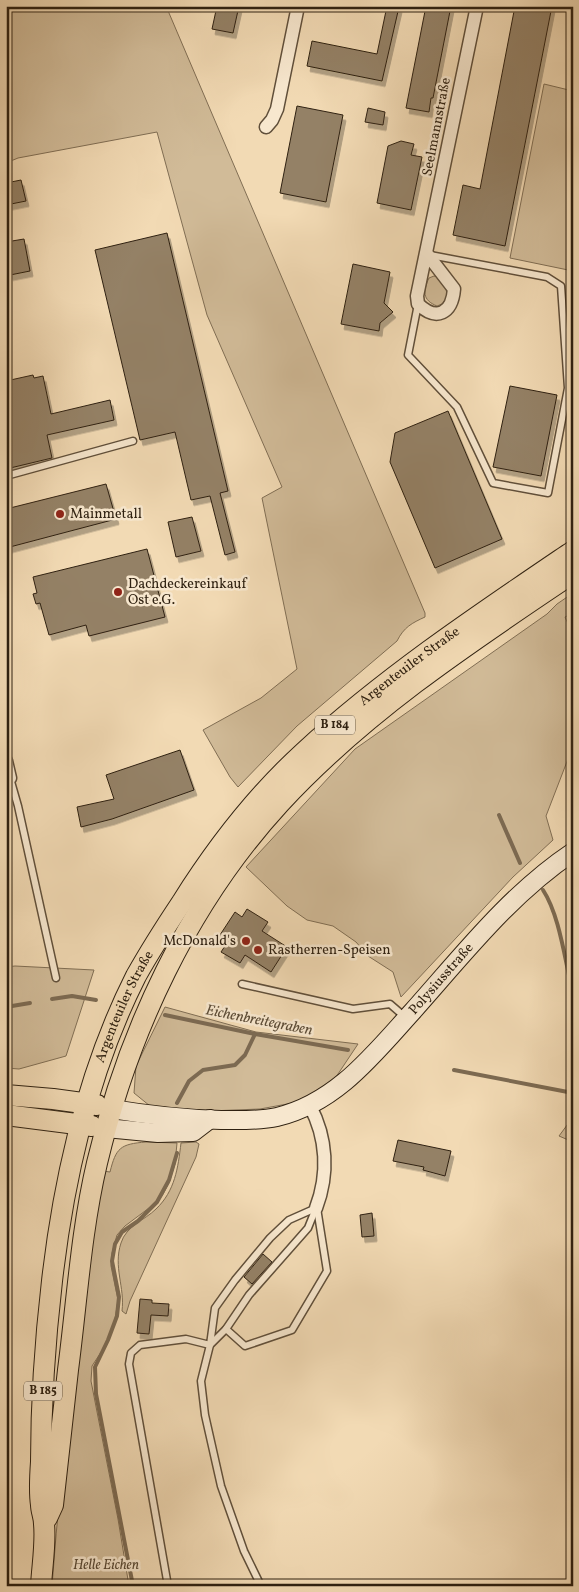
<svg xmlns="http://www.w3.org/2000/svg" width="579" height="1592" viewBox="0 0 579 1592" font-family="Vollkorn,serif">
<defs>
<filter id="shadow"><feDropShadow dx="3" dy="5.5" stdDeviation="0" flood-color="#0004"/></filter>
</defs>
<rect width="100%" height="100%" fill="#f2dab4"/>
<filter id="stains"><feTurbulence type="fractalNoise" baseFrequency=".004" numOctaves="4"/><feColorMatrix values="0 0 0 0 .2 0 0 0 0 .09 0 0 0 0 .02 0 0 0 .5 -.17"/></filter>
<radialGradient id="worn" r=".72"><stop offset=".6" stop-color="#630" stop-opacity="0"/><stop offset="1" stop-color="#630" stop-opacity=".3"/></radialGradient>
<!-- green -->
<g fill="#d1bb98" stroke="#806e54">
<path d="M6 6H166L425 613V617C412 623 404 627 397 641L297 726 238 787 230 777 203 730 261 698 297 669 262 498 282 487 207 315 157 132 18 158 6 163Z"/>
<polygon points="544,84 573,91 573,271 510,258"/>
<path d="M434 276 441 278 446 287 447 297 442 304 437 306C422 300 423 291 429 278Z"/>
<polygon points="573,593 573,613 565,617 573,635 573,746 546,816 553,840 513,877 401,997 393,972 368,956 356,942 333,926 307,920 287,906 246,867 355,749 547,614 557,604"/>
<polygon points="15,966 94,970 66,1056 19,1069 6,1068 6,967"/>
<polygon points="165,1007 256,1032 358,1044 334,1080 298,1102 260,1109 209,1111 150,1106 134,1093 136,1066"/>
<polygon points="573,1117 573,1142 559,1136"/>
<path d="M146 1142 177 1143 175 1164 169 1183 162 1196 157 1202 125 1226 117 1235 112 1253 111 1266 118 1300 115 1319 107 1343 92 1366 91 1381 118 1519 129 1586H52C62 1447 81 1308 103 1171L110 1172C116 1148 120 1144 146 1142Z"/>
<path d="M196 1142 199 1144 196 1157 130 1301 126 1314 122 1311C125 1287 113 1267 121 1243 126 1226 145 1220 156 1209 175 1191 178 1168 181 1143Z"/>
</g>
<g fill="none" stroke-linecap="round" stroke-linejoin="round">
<!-- stream -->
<g stroke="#7c6a52" stroke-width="4">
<polyline points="499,815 520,863"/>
<path d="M543 890C560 916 565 962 573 993"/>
<polyline points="52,999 72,996 96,1000"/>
<polyline points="6,1007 30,1003"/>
<polyline points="165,1015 255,1034 348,1050"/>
<polyline points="454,1070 573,1093"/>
<polyline points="177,1103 189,1081 203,1070 235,1065 245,1055 255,1034"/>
<polyline points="133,1586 96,1394 95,1367 108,1340 117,1316 119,1297 112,1261 115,1244 122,1232 138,1221 157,1202 169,1180 177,1153"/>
</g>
</g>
<!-- building -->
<g fill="#948166" stroke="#2f2111" filter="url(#shadow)">
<polygon points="217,6 239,6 233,33 212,29"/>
<polygon points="387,6 399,7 382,81 307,66 312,41 377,54"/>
<polygon points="426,6 451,6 433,98 431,98 429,112 406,108"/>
<polygon points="515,6 552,6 505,246 453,235 463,185 480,189"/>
<polygon points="297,106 343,115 326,202 280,193"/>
<polygon points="368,108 385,112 383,125 365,122"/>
<polygon points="401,141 414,144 411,155 422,157 411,210 377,203 388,146"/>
<polygon points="21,180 26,201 6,205 6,183"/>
<polygon points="167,233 228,491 220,493 235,552 225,555 210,496 191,500 175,432 140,440 95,250"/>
<polygon points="24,239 30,271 10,275 6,256 6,242"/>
<polygon points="353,264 390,272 384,303 393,312 380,323 379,331 341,324"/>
<polygon points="33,375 34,378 43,376 51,414 110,400 114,420 47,435 52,458 6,469 6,381"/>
<polygon points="510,386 557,395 541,476 493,467"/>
<polygon points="448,411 502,539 435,568 390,462 395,433"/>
<polygon points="106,484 116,519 6,548 6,509"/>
<polygon points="192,517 201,551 176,557 168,522"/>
<polygon points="147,549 165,617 89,636 86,625 49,635 40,603 36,604 33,594 37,593 33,577"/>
<polygon points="180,750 194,790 112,819 81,827 77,807 114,799 106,775"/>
<polygon points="247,909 268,922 262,931 287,947 271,972 245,955 240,963 221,952 227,943 218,938 235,912 242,917"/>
<polygon points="398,1140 451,1151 445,1176 423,1170 424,1167 393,1161"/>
<polygon points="372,1213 374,1236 362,1237 360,1215"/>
<polygon points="263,1254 272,1262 252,1284 244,1277"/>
<polygon points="140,1299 152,1300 152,1303 169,1304 168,1316 151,1315 149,1334 137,1333"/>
</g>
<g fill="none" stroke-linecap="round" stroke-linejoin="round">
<defs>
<g id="lane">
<polyline points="418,304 408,355 457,407 493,483 548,493 568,388 561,286 547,277 430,255"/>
<polyline points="6,476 133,441"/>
<polyline points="10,778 18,806 56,978"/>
<polyline points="242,984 353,1009 390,1004 405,1017"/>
<polyline points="226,1329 245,1346 292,1330 327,1271 317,1208"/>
<polyline points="168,1586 129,1364 131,1353 140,1345 186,1339 210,1345 215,1308 235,1280 270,1238 289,1220 316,1208"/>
<polyline points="261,1586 244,1551 221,1486 205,1415 201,1381 210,1345 226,1329 249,1295 308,1228 316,1208"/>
</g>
<g id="street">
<polyline points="266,127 272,120 277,109 298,6"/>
<path d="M427 254 454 289C452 313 437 322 418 304L417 296 477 6"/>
<polyline points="6,761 10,778 6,779"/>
<path d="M310 1106C327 1138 329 1174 316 1208"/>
</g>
<g id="secondary">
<path id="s1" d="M112 1109C148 1115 184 1119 221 1120 240 1120 259 1121 277 1117 336 1103 373 1055 412 1012 462 956 510 894 573 852"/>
<polyline points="106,1128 158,1133 193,1132 210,1119"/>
</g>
<g id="primary">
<polyline points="6,1095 53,1099 97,1105"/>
<polyline points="6,1115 92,1126"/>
<path d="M47 1518 53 1505C58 1460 63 1415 68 1370 77 1301 81 1231 97 1163 128 1032 188 903 280 803 364 712 470 642 573 573"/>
<path id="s2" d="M41 1586C42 1566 46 1543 44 1524 44 1517 41 1511 41 1505 39 1491 40 1476 41 1462 41 1401 45 1341 52 1281 64 1176 88 1071 136 976 150 951 166 926 182 902 216 848 256 796 304 752 387 676 480 614 573 551"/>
</g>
</defs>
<!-- lane casing -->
<use href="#lane" stroke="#604f3a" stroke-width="9"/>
<!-- street casing -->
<use href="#street" stroke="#604f3a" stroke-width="15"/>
<!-- secondary casing -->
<use href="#secondary" stroke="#2f2111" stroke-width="20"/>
<!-- primary casing -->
<use href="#primary" stroke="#2f2111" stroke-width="22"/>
<!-- lane -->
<use href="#lane" stroke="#f7e7ce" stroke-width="6"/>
<!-- street -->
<use href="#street" stroke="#f7e7ce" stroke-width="12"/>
<!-- secondary -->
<use href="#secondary" stroke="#f7e7ce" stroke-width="18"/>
<!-- primary -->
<use href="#primary" stroke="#f2dab4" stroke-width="20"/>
</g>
<!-- markers -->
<g fill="#8f2418" stroke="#f7e7ce" stroke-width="2">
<circle cx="60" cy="514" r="5"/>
<circle cx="118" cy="592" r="5"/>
<circle cx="246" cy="941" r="5"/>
<circle cx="258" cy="950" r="5"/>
</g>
<g text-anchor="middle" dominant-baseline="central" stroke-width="5" stroke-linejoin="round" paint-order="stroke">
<!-- shield labels -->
<g fill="#f7e7ce" stroke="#6b5c4a" stroke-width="1">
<rect x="315" y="715.5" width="40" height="19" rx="4"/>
<rect x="24" y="1381.5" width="38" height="19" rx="4"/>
</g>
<g font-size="12" font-weight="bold" fill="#2f2111">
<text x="335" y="725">B 184</text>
<text x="43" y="1391">B 185</text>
</g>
<!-- street labels -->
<g font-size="14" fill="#2f2111" stroke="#f7e7ce">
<text transform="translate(437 127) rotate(-79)">Seelmannstraße</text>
<text stroke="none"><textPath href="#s2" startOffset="1041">Argenteuiler Straße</textPath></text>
<text stroke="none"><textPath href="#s1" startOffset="384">Polysiusstraße</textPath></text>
<text stroke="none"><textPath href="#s2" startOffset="591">Argenteuiler Straße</textPath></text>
</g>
<!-- poi labels -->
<g font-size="14" fill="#2f2111" stroke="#f7e7ce" text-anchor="start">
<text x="70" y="514">Mainmetall</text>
<text x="128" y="584">Dachdeckereinkauf<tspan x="128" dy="16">Ost e.G.</tspan></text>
<text x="236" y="941" text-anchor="end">McDonald's</text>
<text x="268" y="950">Rastherren-Speisen</text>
</g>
<!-- park labels -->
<g font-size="14" font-style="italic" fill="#584833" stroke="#f7e7ce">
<text x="106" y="1565">Helle Eichen</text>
</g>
<!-- water labels -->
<g font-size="15" font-style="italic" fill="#5c4c37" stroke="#f7e7ce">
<text transform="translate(259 1021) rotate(11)">Eichenbreitegraben</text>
</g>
</g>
<!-- margin -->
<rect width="579" height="1592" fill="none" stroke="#f2dab4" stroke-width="25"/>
<rect x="8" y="8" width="564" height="1577" fill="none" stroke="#2f2111" stroke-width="2.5"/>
<rect x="12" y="12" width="554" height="1567" fill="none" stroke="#2f2111"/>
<rect width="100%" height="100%" filter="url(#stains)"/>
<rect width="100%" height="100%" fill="url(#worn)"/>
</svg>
